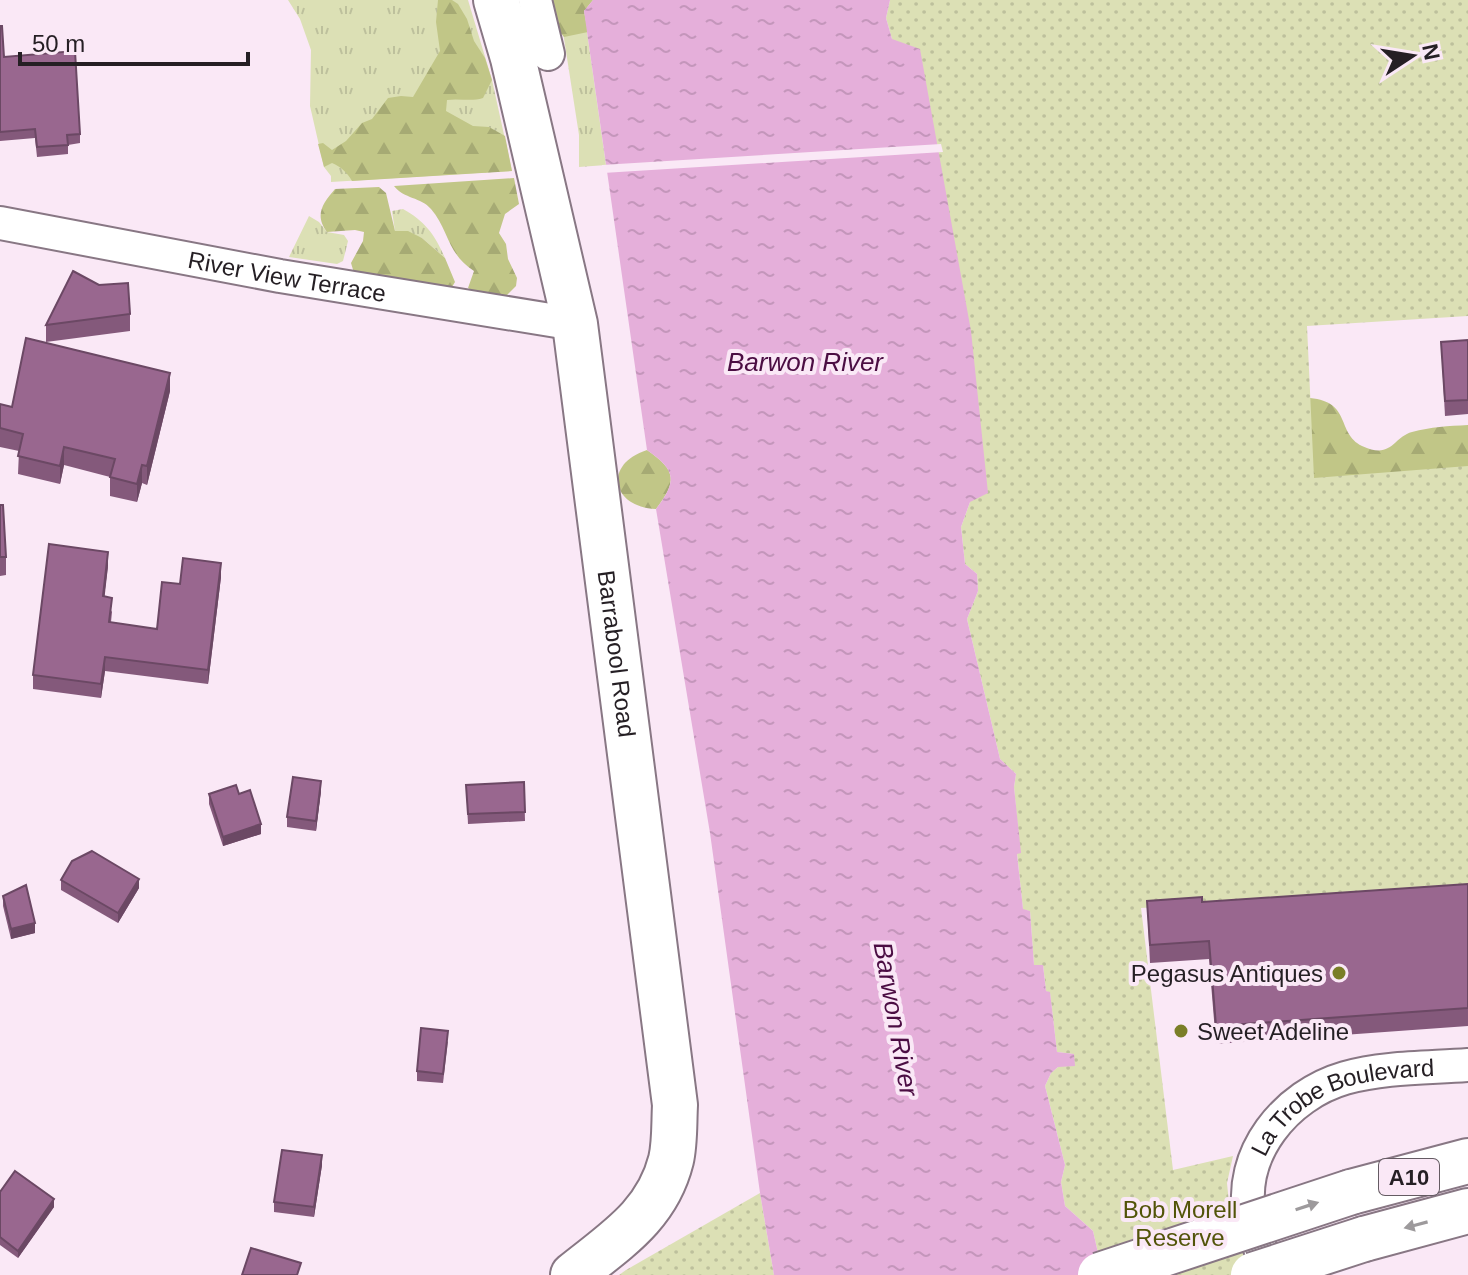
<svg xmlns="http://www.w3.org/2000/svg" width="1468" height="1275" viewBox="0 0 1468 1275" font-family="Arial,sans-serif">
<defs>
<pattern id="grass-tufts" width="24" height="20" patternUnits="userSpaceOnUse" patternTransform="scale(2)"><rect width="24" height="20" fill="#dce0b5"/><path d="M3 7l-1-3M5 7V3M7 7l1-3M15 17l-1-3M17 17v-4M19 17l1-3" fill="none" stroke="#bdc09c"/></pattern>
<pattern id="forest-firs" width="22" height="20" patternUnits="userSpaceOnUse" patternTransform="scale(2)"><rect width="22" height="20" fill="#c1c687"/><path d="M5 1l3.5 6h-7zM16 11l3.5 6h-7z" fill="#a6aa74"/></pattern>
<pattern id="park-dots" width="8" height="8" patternUnits="userSpaceOnUse" patternTransform="scale(2)"><rect width="8" height="8" fill="#dce0b5"/><path d="M2 2h.1M6 6h.1" fill="none" stroke="#bdc09c" stroke-width="1.8" stroke-linecap="round"/></pattern>
<pattern id="water-ripples" width="26" height="14" patternUnits="userSpaceOnUse" patternTransform="scale(2)"><rect width="26" height="14" fill="#e5afda"/><path d="M2 4q2-2 4 0t4 0M15 11q2-2 4 0t4 0" fill="none" stroke="#c496bb"/></pattern>
</defs>
<rect width="100%" height="100%" fill="#fae8f6"/>
<!-- grass -->
<g fill="url(#grass-tufts)">
<polygon points="288,0 468,0 492,80 512,171 331,182 331,176 324,167 310,106 311,50 300,19"/>
<polygon points="558,0 593,0 584,11 606,165 579,167 579,135"/>
<path d="M403 209C425 221 435 235 445 258L422 238 395 231 392 211Z"/>
<polygon points="309,216 319,222 327,232 344,235 348,241 343,261 337,264 289,257"/>
</g>
<!-- forest -->
<g fill="url(#forest-firs)">
<path d="M438 0H452L458 4 467 19 474 41 485 58 492 80 483 98C471 102 460 98 447 100L446 111 473 126 489 127 505 136 512 171 352 181C347 172 341 167 332 163L324 167 318 144 323 143 332 150 346 141 362 123 372 119 388 98 401 96 413 97 440 51 436 22Z"/>
<polygon points="543,0 593,0 584,11 588,32 564,37 553,24"/>
<path d="M514 178 519 204 505 214 499 233 506 244 508 259 517 278 516 286 506 296 479 295 468 288 474 271C447 254 449 230 431 209 421 197 404 199 394 186Z"/>
<path d="M379 187 386 193 395 231H408L422 238 445 258 455 282 452 287 354 273 351 263 363 241 364 232 355 230 327 232C314 215 323 203 335 189Z"/>
<path d="M1310 398C1352 402 1336 433 1362 446 1392 460 1393 437 1412 432 1431 427 1448 426 1468 425V471L1318 496 1297 404Z"/>
<path d="M647 450C677 471 677 481 656 509 611 507 603 464 647 450Z"/>
</g>
<!-- park -->
<g fill="url(#park-dots)">
<polygon points="890,0 1468,0 1468,316 1307,326 1314,478 1468,466 1468,888 1141,908 1173,1170 1233,1156 1227,1183 1229,1203 1257,1275 1103,1275 1093,1231 1065,1206 1061,1182 1065,1165 1045,1086 1051,1073 1073,1054 1057,1052 1050,993 1046,991 1043,965 1034,966 1030,911 1023,910 1017,853 1020,853 1014,787 1016,774 1000,759 967,619 978,591 977,574 965,564 961,527 970,502 892,39 886,18"/>
<polygon points="760,1193 774,1275 619,1275 626,1270"/>
</g>
<!-- water -->
<path fill="url(#water-ripples)" d="M593 0H890L886 18 892 39 920 49 971 331 988 493 970 502 961 527 965 564 977 574 978 591 967 619 1000 759 1016 774 1014 787 1021 853 1017 854 1023 909 1030 911 1034 965H1043L1046 991 1050 992 1057 1052 1074 1054 1075 1066 1058 1067 1051 1073 1045 1086 1065 1165 1061 1182 1065 1206 1093 1231 1103 1275H774L760 1193 710 833 656 509C677 481 677 471 647 450L584 11Z"/>
<!-- pier -->
<polygon fill="#fae8f6" points="941,144 943,152 603,173 602,165"/>
<g fill="none" stroke-linecap="round" stroke-linejoin="round">
<defs>
<g id="street">
<polyline points="535,0 548,54"/>
<path id="s1" d="M0 223 280 276 575 324"/>
<path id="s2" d="M1273 1275C1264 1257 1254 1238 1250 1218 1237 1154 1286 1095 1345 1078 1384 1067 1428 1068 1468 1065"/>
</g>
<g id="secondary">
<path id="s3" d="M496 0 513 58 575 324 675 1105C674 1123 675 1143 671 1160 657 1216 615 1241 573 1275"/>
</g>
<g id="highway">
<polyline points="1351,1192 1468,1161"/>
<polyline points="1364,1239 1468,1211"/>
</g>
</defs>
<!-- street casing -->
<use href="#street" stroke="#887784" stroke-width="36"/>
<!-- secondary casing -->
<use href="#secondary" stroke="#887784" stroke-width="48"/>
<!-- highway casing -->
<use href="#highway" stroke="#887784" stroke-width="48"/>
<!-- street -->
<use href="#street" stroke="#fff" stroke-width="32"/>
<!-- secondary -->
<use href="#secondary" stroke="#fff" stroke-width="44"/>
<!-- highway -->
<use href="#highway" stroke="#fff" stroke-width="44"/>
<defs>
<g id="highway-bridge">
<polyline points="1100,1275 1351,1192"/>
<polyline points="1253,1275 1364,1239"/>
</g>
</defs>
<!-- highway-bridge casing -->
<use href="#highway-bridge" stroke="#887784" stroke-width="48" stroke-linecap="butt"/>
<!-- highway-bridge -->
<use href="#highway-bridge" stroke="#fff" stroke-width="44"/>
</g>
<!-- wall -->
<g fill="#84597b">
<polygon points="0,26 4,57 80,134 80,143 68,145 68,154 37,157 35,138 0,141"/>
<polygon points="130,314 130,331 46,342 46,325"/>
<polygon points="1468,340 1468,414 1445,416 1441,342"/>
<polygon points="170,391 147,485 142,483 137,502 110,496 110,477 64,465 60,484 18,474 19,451 0,447 0,404 12,407"/>
<polygon points="0,505 6,557 6,575 0,576"/>
<polygon points="108,566 104,597 112,612 111,622 157,629 180,584 221,577 208,684 105,671 101,698 33,689 33,675"/>
<polygon points="524,782 525,821 468,824 466,785"/>
<polygon points="321,791 316,831 287,827 287,817"/>
<polygon points="209,794 239,794 261,834 223,846 209,804"/>
<polygon points="61,880 139,888 118,923 61,890"/>
<polygon points="1468,884 1468,1026 1216,1044 1209,959 1150,963 1147,901 1202,902"/>
<polygon points="3,896 35,933 11,939 3,906"/>
<polygon points="448,1041 443,1083 417,1081 417,1071"/>
<polygon points="322,1165 314,1217 274,1212 274,1202"/>
<polygon points="0,1192 54,1207 18,1258 0,1245"/>
</g>
<!-- shaded-wall -->
<g fill="#6b4864">
<polygon points="170,373 170,391 147,485 147,466"/>
<polygon points="64,447 64,465 60,484 60,466"/>
<polygon points="142,465 142,483 137,502 137,484"/>
<polygon points="108,552 108,566 103,611 103,596"/>
<polygon points="221,563 221,577 208,684 208,670"/>
<polygon points="105,657 105,671 101,698 101,684"/>
<polygon points="321,781 321,791 316,831 316,821"/>
<polygon points="261,824 261,834 223,846 223,837"/>
<polygon points="139,879 139,888 118,923 118,913"/>
<polygon points="35,923 35,933 11,939 11,929"/>
<polygon points="322,1155 322,1165 314,1217 314,1207"/>
<polygon points="54,1199 54,1207 18,1258 18,1251"/>
</g>
<!-- building -->
<g fill="#99678f" stroke="#6b4864" stroke-width="2">
<polygon points="0,26 2,26 4,57 75,51 80,134 67,135 68,145 37,147 35,129 0,132"/>
<polygon points="73,271 99,285 128,283 130,314 46,325"/>
<polygon points="26,338 170,373 147,466 142,465 137,484 110,477 115,459 64,447 60,466 18,456 23,434 0,428 0,404 12,407"/>
<polygon points="1468,340 1468,400 1445,401 1441,342"/>
<polygon points="0,505 3,505 6,557 0,557"/>
<polygon points="49,544 108,552 103,596 112,598 109,622 157,629 162,582 180,584 183,558 221,563 208,670 105,657 101,684 33,675"/>
<polygon points="293,777 321,781 316,821 287,817"/>
<polygon points="524,782 525,812 468,814 466,785"/>
<polygon points="236,785 239,794 250,790 261,824 223,837 209,794"/>
<polygon points="92,851 139,879 118,913 61,880 72,861"/>
<polygon points="1468,884 1468,1008 1216,1026 1209,941 1150,945 1147,901 1202,897 1202,902"/>
<polygon points="26,885 35,923 11,929 3,896"/>
<polygon points="421,1028 448,1031 443,1074 417,1071"/>
<polygon points="282,1150 322,1155 314,1207 274,1202"/>
<polygon points="15,1171 54,1199 18,1251 0,1237 0,1192"/>
<polygon points="251,1248 301,1263 297,1275 242,1275"/>
</g>
<!-- one-way arrows -->
<defs><path id="oneway-solid" d="M-6-.8H1V-3.2L6.5 0L1 3.2V.8H-6Z" transform="scale(2)"/></defs>
<g fill="#9d9a9c">
<use href="#oneway-solid" transform="translate(1307 1206) rotate(-18)"/>
<use href="#oneway-solid" transform="translate(1416 1225) rotate(165)"/>
</g>
<!-- markers -->
<g fill="#7a7e27" stroke="#fae8f6" stroke-width="3">
<circle cx="1339" cy="973" r="8"/>
<circle cx="1181" cy="1031" r="8"/>
</g>
<g text-anchor="middle" dominant-baseline="central" stroke-width="8" stroke-linejoin="round" paint-order="stroke">
<!-- shield labels -->
<rect fill="#fae8f6" stroke="#655b63" stroke-width="2" x="1379" y="1159" width="60" height="36" rx="6"/>
<g font-size="22" font-weight="bold" fill="#251f24">
<text x="1409" y="1177">A10</text>
</g>
<!-- street labels -->
<g font-size="24" fill="#251f24" stroke="#fae8f6">
<text stroke="none"><textPath href="#s1" startOffset="292">River View Terrace</textPath></text>
<text stroke="none"><textPath href="#s3" startOffset="666">Barrabool Road</textPath></text>
<text stroke="none"><textPath href="#s2" startOffset="232">La Trobe Boulevard</textPath></text>
</g>
<!-- poi labels -->
<g font-size="24" fill="#251f24" stroke="#fae8f6" text-anchor="end">
<text x="1323" y="973">Pegasus Antiques</text>
<text x="1197" y="1031" text-anchor="start">Sweet Adeline</text>
</g>
<!-- park labels -->
<g font-size="24" fill="#525409" stroke="#fae8f6">
<text x="1180" y="1209">Bob Morell<tspan x="1180" dy="28">Reserve</tspan></text>
</g>
<!-- water labels -->
<g font-size="26" font-style="italic" fill="#4b0d43" stroke="#fae8f6">
<text x="805" y="362">Barwon River</text>
<text transform="translate(896 1019) rotate(80)">Barwon River</text>
</g>
</g>
<!-- north arrow -->
<g transform="translate(1412 56) rotate(78)" stroke="#fae8f6" stroke-width="6" paint-order="stroke">
<path d="M0-6L14 30L0 20L-14 30Z" fill="#251f24"/>
<text y="-12" font-size="22" font-weight="bold" text-anchor="middle" fill="#251f24">N</text>
</g>
<!-- scale -->
<path d="M20 52v12h228v-12" fill="none" stroke="#251f24" stroke-width="4"/>
<text x="32" y="52" font-size="24" fill="#251f24" stroke="#fae8f6" stroke-width="6" paint-order="stroke">50 m</text>
</svg>
